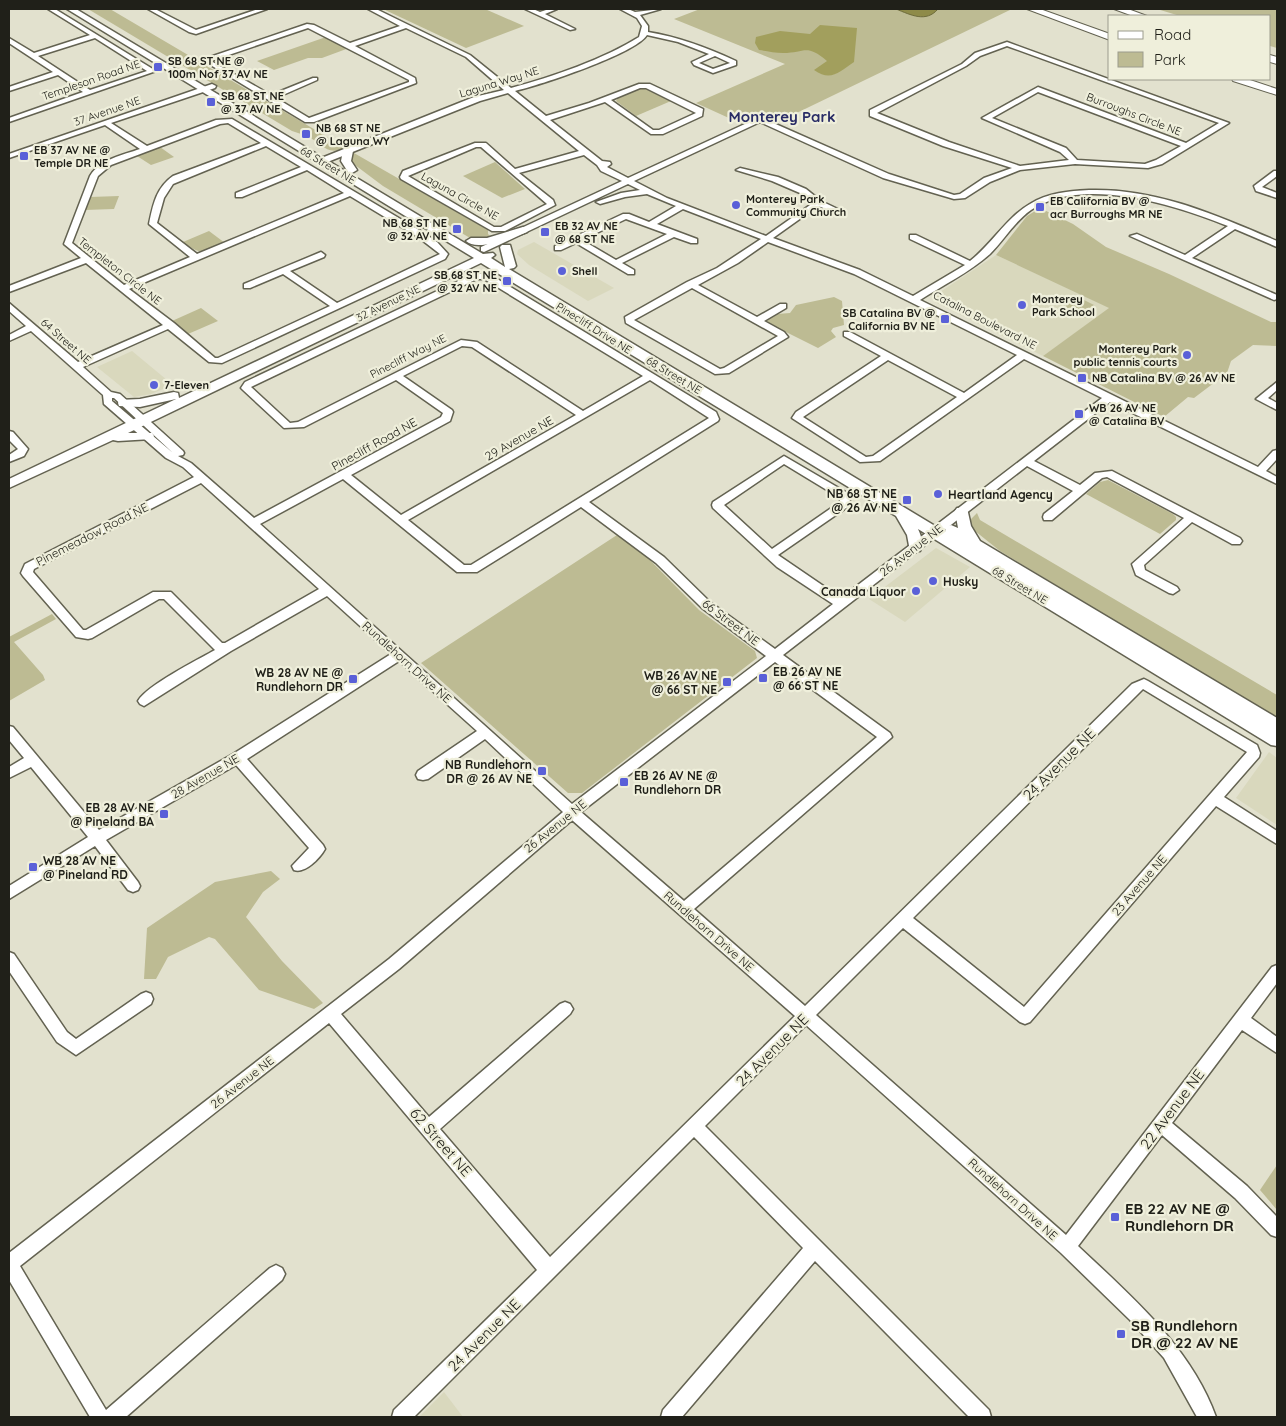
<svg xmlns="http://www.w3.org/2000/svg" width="1286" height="1426" viewBox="0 0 1286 1426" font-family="Quicksand,sans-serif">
<rect width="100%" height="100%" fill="#e2e1ce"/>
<!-- built -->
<g fill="#d9d8bd">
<polygon points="534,242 614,288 588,301 529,265 517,254 518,250"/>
<polygon points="996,255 1110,308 1043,356 935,302 934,296"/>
<polygon points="132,351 173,385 151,394 134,397 97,367"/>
<polygon points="936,548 970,567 905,622 869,599"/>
<polygon points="1269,752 1277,758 1277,825 1236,798"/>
<polygon points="444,1392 463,1417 419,1417"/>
</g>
<!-- green -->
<g fill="#bdbb93">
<path d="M88 9H110L346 148C325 156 324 144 307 136 302 134 297 133 292 131Z"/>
<polygon points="383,9 485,9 524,26 466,48"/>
<polygon points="700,9 1012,9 778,122 760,115 742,124 696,103 785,64 674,19"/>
<polygon points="1157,9 1277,9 1277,48 1270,46 1270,16 1180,16"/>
<polygon points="326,37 349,48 322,58 308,58 274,70 257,61"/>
<polygon points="640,89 646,89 671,101 636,116 616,101 618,98"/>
<polygon points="160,147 174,157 151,165 137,156"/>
<polygon points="354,153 488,230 488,234 492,238 476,240 470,238 383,186 351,162 350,159"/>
<polygon points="495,162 525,189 502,198 463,176"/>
<polygon points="119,196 114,209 85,210 90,197"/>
<polygon points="1040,208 1073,224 1106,247 1169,274 1271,322 1277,322 1277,346 1253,345 1231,361 1227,373 1194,398 1188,397 1164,417 1043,356 1109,308 996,255 1027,216"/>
<path d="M209 231 225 243C203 252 203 257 183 242Z"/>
<polygon points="834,297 842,301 844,325 833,328 831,331 836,337 818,348 768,323 767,320 777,314 790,313 796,305"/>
<polygon points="1078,297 1094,305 1083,312 1088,315 1085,318 1067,309 1066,305"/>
<polygon points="201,308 218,321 188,334 172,321"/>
<polygon points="1108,480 1173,514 1176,517 1176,520 1160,534 1086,494 1100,482"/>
<polygon points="977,513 980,520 1277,695 1277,719 1000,551 970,527 971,519"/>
<polygon points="617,535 646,556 699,610 755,651 757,658 582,793 568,793 421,663"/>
<polygon points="52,614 56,619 14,642 43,675 45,680 9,701 9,637"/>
<polygon points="271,871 280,879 263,892 246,917 282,961 323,1003 314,1009 259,990 215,939 209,937 168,957 156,979 144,979 147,928 215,882"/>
<polygon points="1277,1165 1277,1210 1260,1190"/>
</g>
<!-- forest -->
<path fill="#a29f5d" d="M820 25 857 28 854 62C839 72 831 82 814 70L827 61C806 43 805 53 783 53 775 53 767 51 759 50L755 43 756 37 780 31 810 34Z"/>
<!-- water -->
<path fill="#8e8b49" stroke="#6d6b3b" d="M896 9H938C926 23 911 15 896 9Z"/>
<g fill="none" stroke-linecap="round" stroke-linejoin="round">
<defs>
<g id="minor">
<path d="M48 9H55L156 71 9 122V118L83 92 58 75 9 91V87L53 72 9 43V38L34 53 90 35ZM95 38 147 71 90 90 38 56Z"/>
<polygon points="148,9 155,9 196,30 258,9 267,9 196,34 189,32"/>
<path d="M368 9H376L470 55 511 88C552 77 604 59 639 37L642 26 637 18 620 9H628L635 12 661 9 640 15 648 26V32C679 37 708 48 736 61V65L713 73 694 65 692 62 709 54 678 42 647 35C635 54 540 85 515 91L546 116 589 103 639 84H650L703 109 702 116 663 134H651L605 102 550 120 602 161 610 162 611 164 607 167 628 178 760 117 889 174 954 195 960 194 984 178 1012 168 943 146 870 116V110L962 64 975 53 1007 42 1229 123 1162 164 1148 168 1075 164 1020 170 990 182 965 198 954 199 883 178 760 122 634 181 667 198 766 236 813 203 800 193 772 181 736 170 740 168 778 177 806 189 821 201 844 212 840 214 818 206 773 238 860 270 913 296 965 265 910 239V235H916L970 261C992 244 1006 218 1030 204 1047 193 1069 191 1089 190 1156 188 1216 215 1277 241V247L1235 229 1192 258 1277 295V299L1274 300 1130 236 1137 234 1185 255 1228 226C1176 205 1082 175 1031 210 1014 222 1004 240 990 254 969 273 943 285 920 300L1258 467 1273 451 1277 450V459L1266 471 1277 477V484L1110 402 1034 461 1080 485 1095 473 1112 471 1240 538 1242 541 1240 544H1232L1192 522 1144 565 1145 570 1177 587 1179 590 1173 594 1169 593 1136 575 1132 564 1184 518 1107 477 1102 478 1052 520H1044L1043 517 1044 514 1073 491 1027 466 783 655 890 733 892 737 694 909 805 1006 1132 684 1144 679 1148 681 1257 745 1260 753 1259 757 1224 797 1277 831V844L1216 806 1030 1022 1025 1024 1020 1022 903 928 816 1015 1066 1235 1272 967 1277 965V983L1251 1018 1277 1037V1053L1242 1030 1172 1123 1247 1186 1277 1217V1237L1271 1235 1235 1198 1162 1135 1078 1246C1131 1296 1191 1347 1216 1417H1197L1164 1358 1130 1320 1061 1253 806 1025 705 1126 989 1410 991 1417H969L815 1261 682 1417H661L663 1410 803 1248 694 1137 414 1417H392L394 1410 537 1270 329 1023 20 1266 106 1410 270 1268 276 1265 282 1268 285 1274 282 1280 126 1417H90L9 1280V1253L389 959 563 812 485 739 428 779 423 780 418 779 416 775 418 771 477 731 399 661 247 759 323 845 325 849C320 858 305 874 294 870L292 866 309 848 236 765 106 840 138 882 140 886 138 890 133 892 128 890 95 846 9 899V886L88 837 31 767 9 778V767L24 758 9 740V726L13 727 99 830 233 754 391 654 327 596 231 651 144 706 140 704 138 701C146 686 197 660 215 650L164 599H159L92 638 88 639 76 637 23 576 21 573 25 564 194 477 183 467 166 458 104 404 103 395 31 331 9 341V335L26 326 9 311V303L78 362 163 325 86 263 9 292V286L81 258 64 244 90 176C100 159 123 155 140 149L105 125 9 158V154L212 84 216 86 215 88 111 123 147 146 216 120 232 119 424 233 437 242 448 254 445 259 222 363 209 362 168 329 83 367 111 392 120 394 183 451 184 453 183 455 178 456 191 463 254 518 441 417 443 413 396 380 304 427 284 428 243 390 241 388 245 382 473 274H489L716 412 719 419 718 421 589 502 664 557 710 602 775 649 833 604 777 567 713 508 712 505 713 502 784 456 849 494 850 503 849 506 778 555 841 598 1102 398 1024 359 880 461 860 462 792 418 796 412 881 356 844 336V332H850L964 393 1017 355 854 274 768 242 738 263 698 285 757 317 780 304H786V308L764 321 784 332 788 337 729 373 715 374 626 323 625 317 687 282 717 268 761 239 683 209 657 224 697 239V243H691L674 237 622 263 634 270V274H628L576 243 561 250H555V246L623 214H629L649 222 676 206 647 194 625 197 600 204 596 202 621 193 640 190 628 184 484 252 481 251V247L622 181 601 171 597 165 584 155 519 173 553 200 555 205 505 231H492L401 179 400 177 403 171 475 143H486L515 169 579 151 508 93 480 101 325 163H319V159L474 97 504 90 466 57 406 28 355 46 415 78 416 83 314 122H305L204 61 207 58 307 24 314 25 350 43 400 26ZM308 28 409 80V82L309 118 276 98 317 80V78H313L271 95 211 61ZM1007 46 1219 123 1186 143 1038 87 982 118 1060 152 1069 160 1020 166 949 142 877 113 966 66 980 56ZM715 56 730 63 713 69 699 63ZM640 88H646L696 113 659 130H653L611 100ZM1038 92 1181 146 1156 160 1145 164 1077 160 1066 148 992 118ZM228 123 261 143 173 176C156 188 153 205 149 224L190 257 124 285 72 243 98 176 111 165 220 124ZM266 146 301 167 236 193V197H242L307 170 344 193 197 254 157 223 164 198 173 184ZM476 147H481L547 204 501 227H494L408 176ZM350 196 418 237 440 254 337 303 290 271 324 257 325 255 321 252 244 284V288H250L283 274 330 306 218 358H215L174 323 129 289ZM626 219 667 234 616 260 582 240ZM477 279H484L643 376 583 411 477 342 461 340 298 422 290 423 251 387ZM692 288 778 336 724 368 720 369 634 320ZM462 346 472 347 576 415 401 515 351 475 450 421 453 412 452 410 403 376ZM888 360 957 397 873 456 866 457 803 417ZM650 380 709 418 471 565H464L408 520ZM112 398H114L173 453 112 401ZM784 464 840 498V502L772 549 724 505ZM343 479 457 572H477L581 507 656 563 702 608 766 656 572 804 260 524ZM201 483 319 589 225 643H222L171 592H153L86 630H83L33 572 34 569ZM775 662 877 737 684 901 581 812ZM1143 689 1247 752 1024 1007 913 918ZM572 820 795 1016 550 1257 440 1129 570 1014 573 1009 570 1004 565 1002 560 1004 429 1117 341 1014 399 969Z"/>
<polygon points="525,9 533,9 540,12 549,9 557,9 545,14 575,29 570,30"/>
<polygon points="1274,171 1277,171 1277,176 1262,187 1277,193 1277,198 1256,191 1254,186"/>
<polygon points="1277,382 1277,390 1268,398 1277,403 1277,410 1256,399"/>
<polygon points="9,431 13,432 28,449 24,456 9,462 9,455 18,449 9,440"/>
<polygon points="9,952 14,954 67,1032 76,1039 141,994 146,992 151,994 153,999 151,1004 76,1055 57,1042 9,971"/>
</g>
<g id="major">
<path d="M67 9H76L483 254 493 253 495 255 491 258 505 267 500 247 502 245H510L516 266 514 268 509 269 945 532 946 527 951 525 958 528 955 511 957 508H967L971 526 980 541 1277 718V746L1271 745 918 529C921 535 924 544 920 551H910L907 535 896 516 481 263 128 433H152L154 436 152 439 118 441 113 440 9 488V479L176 399 140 407 119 406 118 403 119 400 140 399 174 392 178 393 179 398 474 258Z"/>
<polygon points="348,148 353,151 351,161 357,170 352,173 348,172 341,161 343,151"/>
<path d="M523 227 528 230 527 232C513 237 477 252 466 241L471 238H487Z"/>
</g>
<g id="highway">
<polygon points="1027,9 1040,9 1110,34 1110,40"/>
<polygon points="1114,9 1128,9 1147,16 1133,16"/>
<polygon points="1270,55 1277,57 1277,64 1270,62"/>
<polygon points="1232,79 1247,79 1277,89 1277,95 1233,81"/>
</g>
</defs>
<!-- minor casing -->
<use href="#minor" stroke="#636251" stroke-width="3"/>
<!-- major casing -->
<use href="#major" stroke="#636251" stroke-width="3"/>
<!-- highway casing -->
<use href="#highway" stroke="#636251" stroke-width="2"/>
<!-- minor -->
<use href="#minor" fill="#fff" fill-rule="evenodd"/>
<!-- major -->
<use href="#major" fill="#fff" fill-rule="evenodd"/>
<!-- highway -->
<use href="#highway" fill="#fff" fill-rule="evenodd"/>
</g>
<!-- markers -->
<g fill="#5a60d8" stroke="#efefdb" stroke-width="2">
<rect x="153" y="62" width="10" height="10" rx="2.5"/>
<rect x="206" y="97" width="10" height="10" rx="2.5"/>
<rect x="301" y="129" width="10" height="10" rx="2.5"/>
<rect x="19" y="151" width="10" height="10" rx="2.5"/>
<circle cx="736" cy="205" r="5"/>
<rect x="1035" y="202" width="10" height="10" rx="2.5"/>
<rect x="452" y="224" width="10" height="10" rx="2.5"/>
<rect x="540" y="227" width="10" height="10" rx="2.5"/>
<circle cx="562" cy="271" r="5"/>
<rect x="502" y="276" width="10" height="10" rx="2.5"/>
<circle cx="1022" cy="305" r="5"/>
<rect x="940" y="314" width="10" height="10" rx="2.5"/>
<circle cx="1187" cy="355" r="5"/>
<rect x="1077" y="373" width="10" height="10" rx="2.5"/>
<circle cx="154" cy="385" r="5"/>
<rect x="1074" y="409" width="10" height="10" rx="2.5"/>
<circle cx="938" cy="494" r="5"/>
<rect x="902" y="495" width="10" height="10" rx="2.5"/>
<circle cx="933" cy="581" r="5"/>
<circle cx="916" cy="591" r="5"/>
<rect x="758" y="673" width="10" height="10" rx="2.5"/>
<rect x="348" y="674" width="10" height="10" rx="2.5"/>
<rect x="722" y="677" width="10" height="10" rx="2.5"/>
<rect x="537" y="766" width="10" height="10" rx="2.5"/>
<rect x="619" y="777" width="10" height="10" rx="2.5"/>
<rect x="159" y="809" width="10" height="10" rx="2.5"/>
<rect x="28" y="862" width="10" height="10" rx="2.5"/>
<rect x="1110" y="1212" width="10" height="10" rx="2.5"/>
<rect x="1116" y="1329" width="10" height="10" rx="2.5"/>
</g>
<g text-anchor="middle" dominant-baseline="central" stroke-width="4.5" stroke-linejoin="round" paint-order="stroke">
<!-- far-poi labels -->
<g font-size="11" font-weight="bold" fill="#202019" stroke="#efefdb" text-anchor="start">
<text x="168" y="61">SB 68 ST NE @<tspan x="168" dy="13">100m Nof 37 AV NE</tspan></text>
<text x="221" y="96">SB 68 ST NE<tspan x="221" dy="13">@ 37 AV NE</tspan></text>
<text x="316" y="128">NB 68 ST NE<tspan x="316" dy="13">@ Laguna WY</tspan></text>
<text x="34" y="150">EB 37 AV NE @<tspan x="34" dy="13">Temple DR NE</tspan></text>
<text x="746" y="199">Monterey Park<tspan x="746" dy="13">Community Church</tspan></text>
<text x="1050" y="201">EB California BV @<tspan x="1050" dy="13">acr Burroughs MR NE</tspan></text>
<text x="447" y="223" text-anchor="end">NB 68 ST NE<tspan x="447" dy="13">@ 32 AV NE</tspan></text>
<text x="555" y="226">EB 32 AV NE<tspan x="555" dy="13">@ 68 ST NE</tspan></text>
<text x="572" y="271">Shell</text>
<text x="497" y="275" text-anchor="end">SB 68 ST NE<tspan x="497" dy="13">@ 32 AV NE</tspan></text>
<text x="1032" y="299">Monterey<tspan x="1032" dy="13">Park School</tspan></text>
<text x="935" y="313" text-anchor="end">SB Catalina BV @<tspan x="935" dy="13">California BV NE</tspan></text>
<text x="1177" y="349" text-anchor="end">Monterey Park<tspan x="1177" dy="13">public tennis courts</tspan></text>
<text x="1092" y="378">NB Catalina BV @ 26 AV NE</text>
<text x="164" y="385">7-Eleven</text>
<text x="1089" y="408">WB 26 AV NE<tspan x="1089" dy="13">@ Catalina BV</tspan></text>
</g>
<!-- far-street labels -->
<g font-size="11" fill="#202019" stroke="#efefdb">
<text transform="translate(91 80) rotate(-19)">Templeson Road NE</text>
<text transform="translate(499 82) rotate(-17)">Laguna Way NE</text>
<text transform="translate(107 111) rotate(-19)">37 Avenue NE</text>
<text transform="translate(1134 114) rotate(21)">Burroughs Circle NE</text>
<text transform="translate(328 165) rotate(31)">68 Street NE</text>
<text transform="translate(460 196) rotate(29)">Laguna Circle NE</text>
<text transform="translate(120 271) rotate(38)">Templeton Circle NE</text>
<text transform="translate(388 303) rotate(-26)">32 Avenue NE</text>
<text transform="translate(985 320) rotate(27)">Catalina Boulevard NE</text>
<text transform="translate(594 328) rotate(32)">Pinecliff Drive NE</text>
<text transform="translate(66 341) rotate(41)">64 Street NE</text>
<text transform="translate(408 356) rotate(-27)">Pinecliff Way NE</text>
<text transform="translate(674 375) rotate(31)">68 Street NE</text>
<text transform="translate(1020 585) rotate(31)">68 Street NE</text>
</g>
<!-- street labels -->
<g font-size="12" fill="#202019" stroke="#efefdb">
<text transform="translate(519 438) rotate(-30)">29 Avenue NE</text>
<text transform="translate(374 444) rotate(-29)">Pinecliff Road NE</text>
<text transform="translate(92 534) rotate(-27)">Pinemeadow Road NE</text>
<text transform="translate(911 550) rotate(-38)">26 Avenue NE</text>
<text transform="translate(731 622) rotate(37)">66 Street NE</text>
<text transform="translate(407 662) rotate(42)">Rundlehorn Drive NE</text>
<text transform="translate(205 776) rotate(-30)">28 Avenue NE</text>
<text transform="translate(555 826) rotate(-39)">26 Avenue NE</text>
<text transform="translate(1139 885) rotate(-49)">23 Avenue NE</text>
<text transform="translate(709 931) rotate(41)">Rundlehorn Drive NE</text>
<text transform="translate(242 1082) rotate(-38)">26 Avenue NE</text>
<text transform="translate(1013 1199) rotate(42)">Rundlehorn Drive NE</text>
</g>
<!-- poi labels -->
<g font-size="12" font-weight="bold" fill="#202019" stroke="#efefdb" text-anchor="end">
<text x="897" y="493">NB 68 ST NE<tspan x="897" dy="14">@ 26 AV NE</tspan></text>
<text x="948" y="494" text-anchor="start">Heartland Agency</text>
<text x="943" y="581" text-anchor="start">Husky</text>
<text x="906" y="591">Canada Liquor</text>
<text x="773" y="671" text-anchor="start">EB 26 AV NE<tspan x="773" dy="14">@ 66 ST NE</tspan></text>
<text x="343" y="672">WB 28 AV NE @<tspan x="343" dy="14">Rundlehorn DR</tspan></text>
<text x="717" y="675">WB 26 AV NE<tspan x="717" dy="14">@ 66 ST NE</tspan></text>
<text x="532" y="764">NB Rundlehorn<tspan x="532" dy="14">DR @ 26 AV NE</tspan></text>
<text x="634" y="775" text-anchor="start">EB 26 AV NE @<tspan x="634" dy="14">Rundlehorn DR</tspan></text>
<text x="154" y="807">EB 28 AV NE<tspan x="154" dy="14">@ Pineland BA</tspan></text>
<text x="43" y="860" text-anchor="start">WB 28 AV NE<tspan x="43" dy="14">@ Pineland RD</tspan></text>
</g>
<!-- far-district labels -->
<g font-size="15" font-weight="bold" fill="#292c66" stroke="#efefdb">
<text x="782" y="116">Monterey Park</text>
</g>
<!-- near-street labels -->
<g font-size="15" fill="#202019" stroke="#efefdb">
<text transform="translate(1059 764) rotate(-45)">24 Avenue NE</text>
<text transform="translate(772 1050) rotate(-45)">24 Avenue NE</text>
<text transform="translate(1172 1109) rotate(-53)">22 Avenue NE</text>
<text transform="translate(441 1142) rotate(49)">62 Street NE</text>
<text transform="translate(484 1335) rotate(-45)">24 Avenue NE</text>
</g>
<!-- near-poi labels -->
<g font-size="15" font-weight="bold" fill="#202019" stroke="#efefdb" text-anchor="start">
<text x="1125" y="1208">EB 22 AV NE @<tspan x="1125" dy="17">Rundlehorn DR</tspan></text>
<text x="1131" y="1325">SB Rundlehorn<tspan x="1131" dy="17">DR @ 22 AV NE</tspan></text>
</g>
</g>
<!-- border -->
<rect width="1286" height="1426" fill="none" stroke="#202019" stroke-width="20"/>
<!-- legend -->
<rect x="1108" y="15" width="162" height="65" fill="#efefdb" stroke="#9c9c8d"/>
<rect x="1118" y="31" width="25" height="8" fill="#ffffff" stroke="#9c9c8d"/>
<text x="1154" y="40" font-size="15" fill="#202019">Road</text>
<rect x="1118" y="52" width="25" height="15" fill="#bdbb93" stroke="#9c9c8d"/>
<text x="1154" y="65" font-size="15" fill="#202019">Park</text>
</svg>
